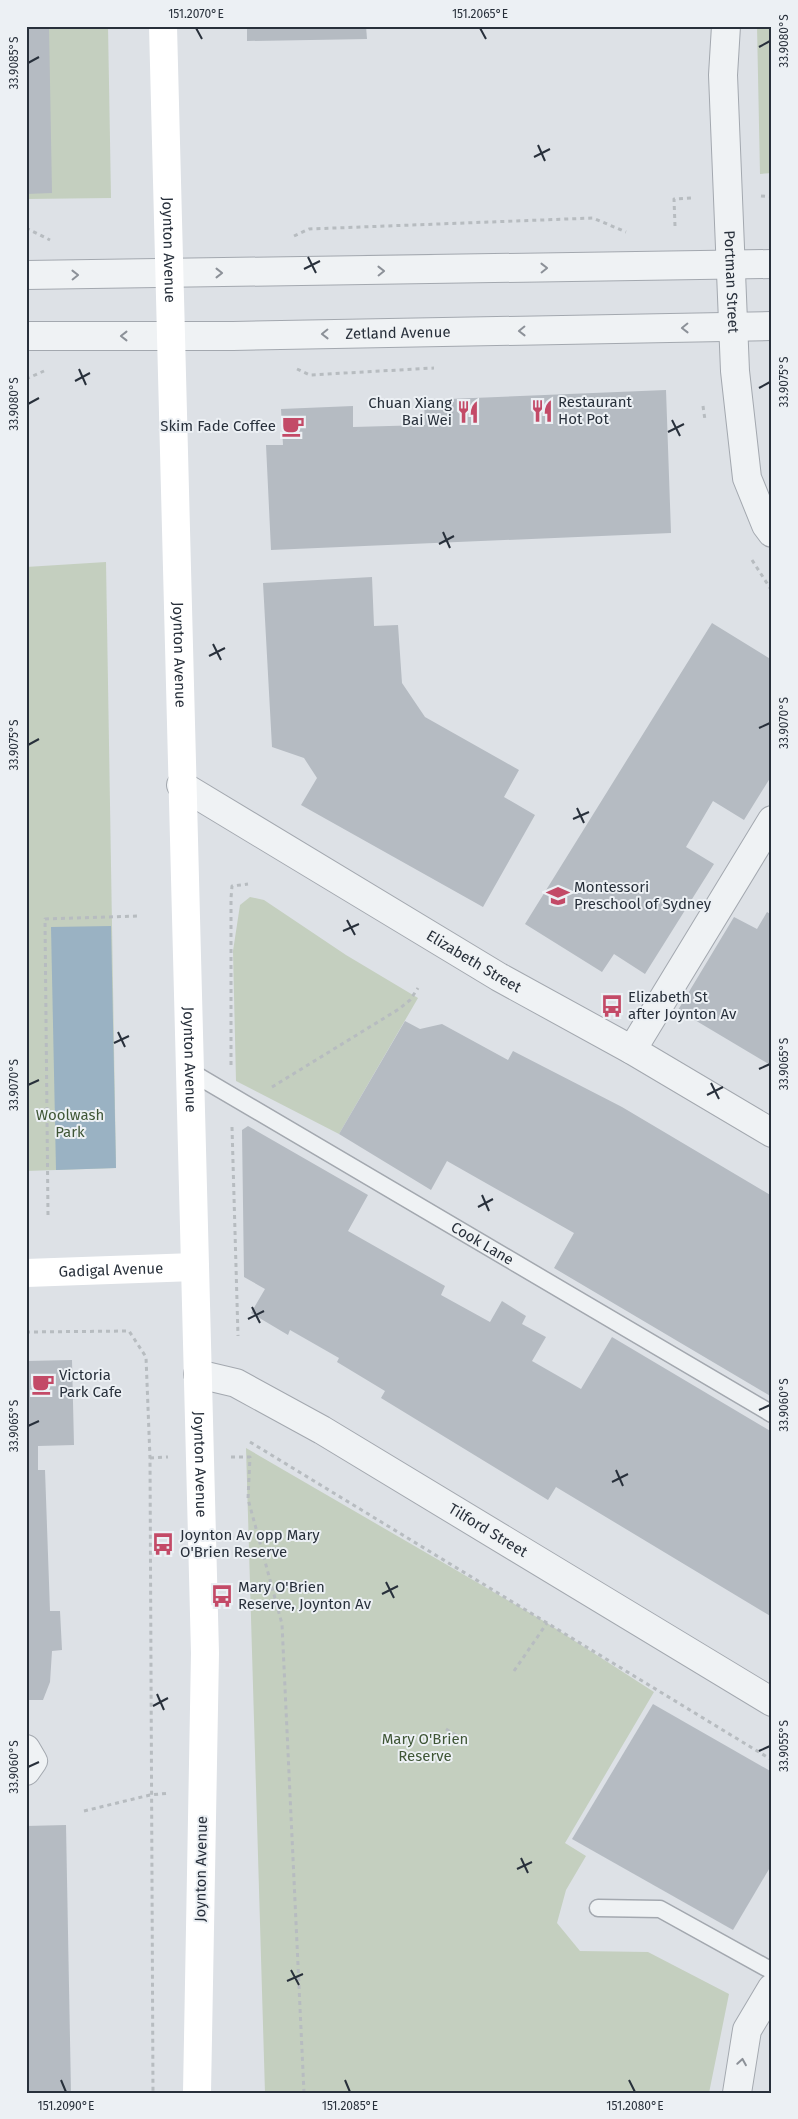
<svg xmlns="http://www.w3.org/2000/svg" width="798" height="2119" viewBox="0 0 798 2119" font-family="'Fira Sans',sans-serif">
<rect width="100%" height="100%" fill="#dde1e6"/>
<!-- green -->
<g fill="#c4cfbf">
<polygon points="26,26 108,26 111,198 26,199"/>
<polygon points="757,26 770,26 772,173 760,174"/>
<polygon points="106,562 116,1168 26,1171 26,567"/>
<polygon points="250,897 264,900 346,955 418,998 339,1134 236,1081 233,951 240,905"/>
<polygon points="246,1448 547,1623 654,1692 565,1843 586,1856 566,1890 557,1923 580,1951 648,1952 729,1994 709,2093 265,2093"/>
</g>
<!-- water -->
<polygon fill="#9ab2c3" points="111,926 116,1168 56,1170 51,927"/>
<!-- building -->
<g fill="#b5bbc2">
<polygon points="26,26 49,26 52,193 26,194"/>
<polygon points="247,26 366,26 367,39 247,41"/>
<polygon points="666,390 671,533 271,550 266,445 283,445 281,409 353,406 353,427 425,425 424,400"/>
<polygon points="372,577 374,626 398,625 402,683 425,717 519,770 504,797 535,815 483,907 301,805 317,778 304,758 272,747 263,583"/>
<polygon points="712,623 772,660 772,775 744,820 713,801 686,847 714,864 645,974 614,954 602,972 525,924"/>
<polygon points="767,912 772,915 772,1066 678,1010 734,917 757,929"/>
<polygon points="405,1021 420,1029 442,1024 508,1060 513,1051 622,1107 772,1196 772,1397 554,1268 574,1233 447,1161 431,1190 339,1134"/>
<polygon points="248,1126 368,1195 348,1231 445,1286 441,1295 490,1322 502,1301 526,1316 522,1324 546,1337 532,1361 581,1389 612,1337 772,1432 772,1617 556,1487 548,1500 381,1398 385,1391 337,1362 339,1358 290,1330 288,1335 251,1313 265,1289 244,1277 242,1130"/>
<polygon points="72,1360 74,1445 38,1446 38,1470 45,1470 50,1611 60,1611 62,1650 52,1651 50,1682 43,1700 26,1700 26,1361"/>
<polygon points="653,1704 772,1772 772,1864 733,1930 572,1839"/>
<polygon points="66,1825 71,2093 26,2093 26,1826"/>
</g>
<g fill="none" stroke-linecap="round" stroke-linejoin="round">
<defs>
<g id="lane">
<path id="s1" d="M191 1072 772 1414"/>
<polyline points="598,1908 660,1909 772,1971"/>
</g>
<g id="street">
<path id="s2" d="M726 26 723 75 735 371 747 478 766 525 772 533"/>
<polyline points="26,275 772,264"/>
<path id="s3" d="M26 336H233L772 326"/>
<path id="s4" d="M181 785 499 977 632 1050 772 1133"/>
<polyline points="632,1050 772,820"/>
<path id="s5" d="M198 1374 236 1383 322 1430 772 1702"/>
<polyline points="26,1749 33,1761 26,1771"/>
<polyline points="737,2093 747,2030 772,1988"/>
</g>
</defs>
<!-- lane casing -->
<use href="#lane" stroke="#a3a8af" stroke-width="19"/>
<!-- street casing -->
<use href="#street" stroke="#a3a8af" stroke-width="30"/>
<!-- path -->
<g stroke="#b7bcc0" stroke-width="3" stroke-dasharray="4 4" stroke-linecap="butt">
<polyline points="761,196 772,197"/>
<polyline points="675,226 674,199 691,198"/>
<polyline points="26,228 50,240"/>
<polyline points="294,236 309,229 593,218 626,232"/>
<polyline points="297,369 310,375 434,368"/>
<polyline points="26,379 44,371"/>
<polyline points="703,406 705,420"/>
<polyline points="752,560 772,591"/>
<polyline points="231,1065 231,898 232,886 248,884"/>
<polyline points="272,1087 399,1009 410,1000 418,988"/>
<polyline points="232,1127 238,1336"/>
<polyline points="48,1215 45,919 139,916"/>
<polyline points="26,1332 129,1331 146,1357 150,1458 153,2093"/>
<polyline points="250,1442 772,1760"/>
<polyline points="231,1457 250,1457 248,1499 282,1624 304,2093"/>
<polyline points="150,1458 168,1457"/>
<polyline points="514,1671 547,1623"/>
<polyline points="446,1729 463,1740"/>
<polyline points="84,1811 150,1795 170,1793"/>
</g>
<!-- lane -->
<use href="#lane" stroke="#eff2f4" stroke-width="16"/>
<!-- street -->
<use href="#street" stroke="#eff2f4" stroke-width="28"/>
<!-- secondary -->
<g stroke="#fff" stroke-width="28">
<path id="s6" d="M163 26 205 1653 197 2093"/>
<path id="s7" d="M26 1273 195 1267"/>
</g>
</g>
<!-- one-way arrows -->
<defs><path id="oneway-chevron" d="M-2-3.5L2.5 0L-2 3.5" fill="none" stroke-width="1.6" stroke-linecap="round" stroke-linejoin="round" transform="scale(1.25)"/></defs>
<g stroke="#8c9198">
<use href="#oneway-chevron" transform="translate(544 268) rotate(-1)"/>
<use href="#oneway-chevron" transform="translate(381 271) rotate(-1)"/>
<use href="#oneway-chevron" transform="translate(219 273)"/>
<use href="#oneway-chevron" transform="translate(75 275) rotate(-1)"/>
<use href="#oneway-chevron" transform="translate(685 328) rotate(179)"/>
<use href="#oneway-chevron" transform="translate(522 331) rotate(179)"/>
<use href="#oneway-chevron" transform="translate(325 334) rotate(179)"/>
<use href="#oneway-chevron" transform="translate(124 336) rotate(180)"/>
<use href="#oneway-chevron" transform="translate(742 2062) rotate(-81)"/>
</g>
<!-- ticks -->
<path fill="none" stroke="#28303b" stroke-width="2" d="M196 28 202 39M480 28 486 39M759 47 770 41M28 63 39 57M538 145 545 161M534 157 550 149M308 257 316 273M304 269 320 261M79 369 86 385M75 381 90 373M759 388 770 382M28 404 39 398M672 420 680 436M668 432 684 424M443 532 450 548M439 544 454 536M213 644 221 660M209 656 225 648M759 728 770 723M28 745 39 739M577 808 584 823M573 819 589 812M347 920 355 935M343 931 359 924M118 1032 125 1047M114 1043 129 1036M759 1069 770 1064M711 1083 719 1099M28 1085 39 1080M707 1095 723 1087M482 1195 489 1211M478 1207 493 1199M252 1307 260 1323M248 1319 264 1311M759 1410 770 1405M28 1426 39 1421M616 1470 623 1486M612 1482 628 1474M386 1582 394 1598M382 1594 398 1586M157 1694 164 1710M153 1706 168 1698M759 1751 770 1746M28 1767 39 1762M521 1858 528 1873M517 1869 532 1862M291 1970 299 1985M287 1981 303 1974M61 2080 66 2092M345 2080 350 2092M629 2080 635 2092"/>
<!-- icons -->
<defs>
<symbol id="restaurant-bare" viewBox="-9 -9 18 18"><path d="M-5-6h1v4h1v-4h1v4h1v-4h1v5L-1.5 .5V6h-2V.5L-5-1ZM5-6V6H3V1.5H1.5Q1.5-4 5-6Z" fill="#c34a67" stroke="#ecf0f4" stroke-width="2.5" paint-order="stroke"/></symbol>
<symbol id="cafe-bare" viewBox="-9 -9 18 18"><path d="M-5.5-4.5H6V0H3Q3 3.5 0 3.5H-2.5Q-5.5 3.5-5.5 0ZM3-3.2v2h1.7v-2ZM-6 4.5H4V6H-6Z" fill="#c34a67" stroke="#ecf0f4" stroke-width="2.5" paint-order="stroke"/></symbol>
<symbol id="school-bare" viewBox="-9 -9 18 18"><path d="M0-5L7-2L0 1L-7-2ZM-4 1L0 2.5L4 1V4Q0 6-4 4Z" fill="#c34a67" stroke="#ecf0f4" stroke-width="2.5" paint-order="stroke"/></symbol>
<symbol id="bus-bare" viewBox="-9 -9 18 18"><path d="M-5-6H5V4H4V6H2V4H-2V6H-4V4H-5ZM-3.5-4V0h7V-4ZM-3.5 1.2v1.5H-2V1.2ZM2 1.2v1.5H3.5V1.2Z" fill="#c34a67" stroke="#ecf0f4" stroke-width="2.5" paint-order="stroke"/></symbol>
</defs>
<g fill-rule="evenodd">
<use href="#restaurant-bare" x="526" y="395" width="32" height="32"/>
<use href="#restaurant-bare" x="452" y="396" width="32" height="32"/>
<use href="#cafe-bare" x="277" y="410" width="32" height="32"/>
<use href="#school-bare" x="542" y="880" width="32" height="32"/>
<use href="#bus-bare" x="596" y="990" width="32" height="32"/>
<use href="#cafe-bare" x="27" y="1368" width="32" height="32"/>
<use href="#bus-bare" x="147" y="1528" width="32" height="32"/>
<use href="#bus-bare" x="206" y="1580" width="32" height="32"/>
</g>
<g text-anchor="middle" dominant-baseline="central" stroke-width="4" stroke-linejoin="round" paint-order="stroke">
<!-- street labels -->
<g font-size="15" fill="#28303b" stroke="#ecf0f4">
<text stroke="none"><textPath href="#s6" startOffset="224">Joynton Avenue</textPath></text>
<text stroke="none"><textPath href="#s2" startOffset="256">Portman Street</textPath></text>
<text stroke="none"><textPath href="#s3" startOffset="372">Zetland Avenue</textPath></text>
<text stroke="none"><textPath href="#s6" startOffset="629">Joynton Avenue</textPath></text>
<text stroke="none"><textPath href="#s4" startOffset="342">Elizabeth Street</textPath></text>
<text stroke="none"><textPath href="#s6" startOffset="1034">Joynton Avenue</textPath></text>
<text stroke="none"><textPath href="#s1" startOffset="338">Cook Lane</textPath></text>
<text stroke="none"><textPath href="#s7" startOffset="85">Gadigal Avenue</textPath></text>
<text stroke="none"><textPath href="#s6" startOffset="1439">Joynton Avenue</textPath></text>
<text stroke="none"><textPath href="#s5" startOffset="331">Tilford Street</textPath></text>
<text transform="translate(201 1869) rotate(-89)">Joynton Avenue</text>
</g>
<!-- poi labels -->
<g font-size="15" fill="#28303b" stroke="#ecf0f4" text-anchor="start">
<text x="558" y="402">Restaurant<tspan x="558" dy="17">Hot Pot</tspan></text>
<text x="452" y="403" text-anchor="end">Chuan Xiang<tspan x="452" dy="17">Bai Wei</tspan></text>
<text x="276" y="426" text-anchor="end">Skim Fade Coffee</text>
<text x="574" y="887">Montessori<tspan x="574" dy="17">Preschool of Sydney</tspan></text>
<text x="628" y="997">Elizabeth St<tspan x="628" dy="17">after Joynton Av</tspan></text>
<text x="59" y="1375">Victoria<tspan x="59" dy="17">Park Cafe</tspan></text>
<text x="180" y="1535">Joynton Av opp Mary<tspan x="180" dy="17">O'Brien Reserve</tspan></text>
<text x="238" y="1587">Mary O'Brien<tspan x="238" dy="17">Reserve, Joynton Av</tspan></text>
</g>
<!-- park labels -->
<g font-size="15" fill="#3f5636" stroke="#ecf0f4">
<text x="70" y="1115">Woolwash<tspan x="70" dy="17">Park</tspan></text>
<text x="425" y="1739">Mary O'Brien<tspan x="425" dy="17">Reserve</tspan></text>
</g>
</g>
<!-- border -->
<rect width="798" height="2119" fill="none" stroke="#ecf0f4" stroke-width="55"/>
<rect x="28" y="28" width="742" height="2064" fill="none" stroke="#28303b" stroke-width="2"/>
<g font-size="12" text-anchor="middle" fill="#28303b">
<text x="196" y="18">151.2070°E</text>
<text x="480" y="18">151.2065°E</text>
<text transform="translate(784 41) rotate(-90)" y="4">33.9080°S</text>
<text transform="translate(14 63) rotate(-90)" y="4">33.9085°S</text>
<text transform="translate(784 382) rotate(-90)" y="4">33.9075°S</text>
<text transform="translate(14 404) rotate(-90)" y="4">33.9080°S</text>
<text transform="translate(784 723) rotate(-90)" y="4">33.9070°S</text>
<text transform="translate(14 745) rotate(-90)" y="4">33.9075°S</text>
<text transform="translate(784 1064) rotate(-90)" y="4">33.9065°S</text>
<text transform="translate(14 1085) rotate(-90)" y="4">33.9070°S</text>
<text transform="translate(784 1405) rotate(-90)" y="4">33.9060°S</text>
<text transform="translate(14 1426) rotate(-90)" y="4">33.9065°S</text>
<text transform="translate(784 1746) rotate(-90)" y="4">33.9055°S</text>
<text transform="translate(14 1767) rotate(-90)" y="4">33.9060°S</text>
<text x="66" y="2110">151.2090°E</text>
<text x="350" y="2110">151.2085°E</text>
<text x="635" y="2110">151.2080°E</text>
</g>
</svg>
